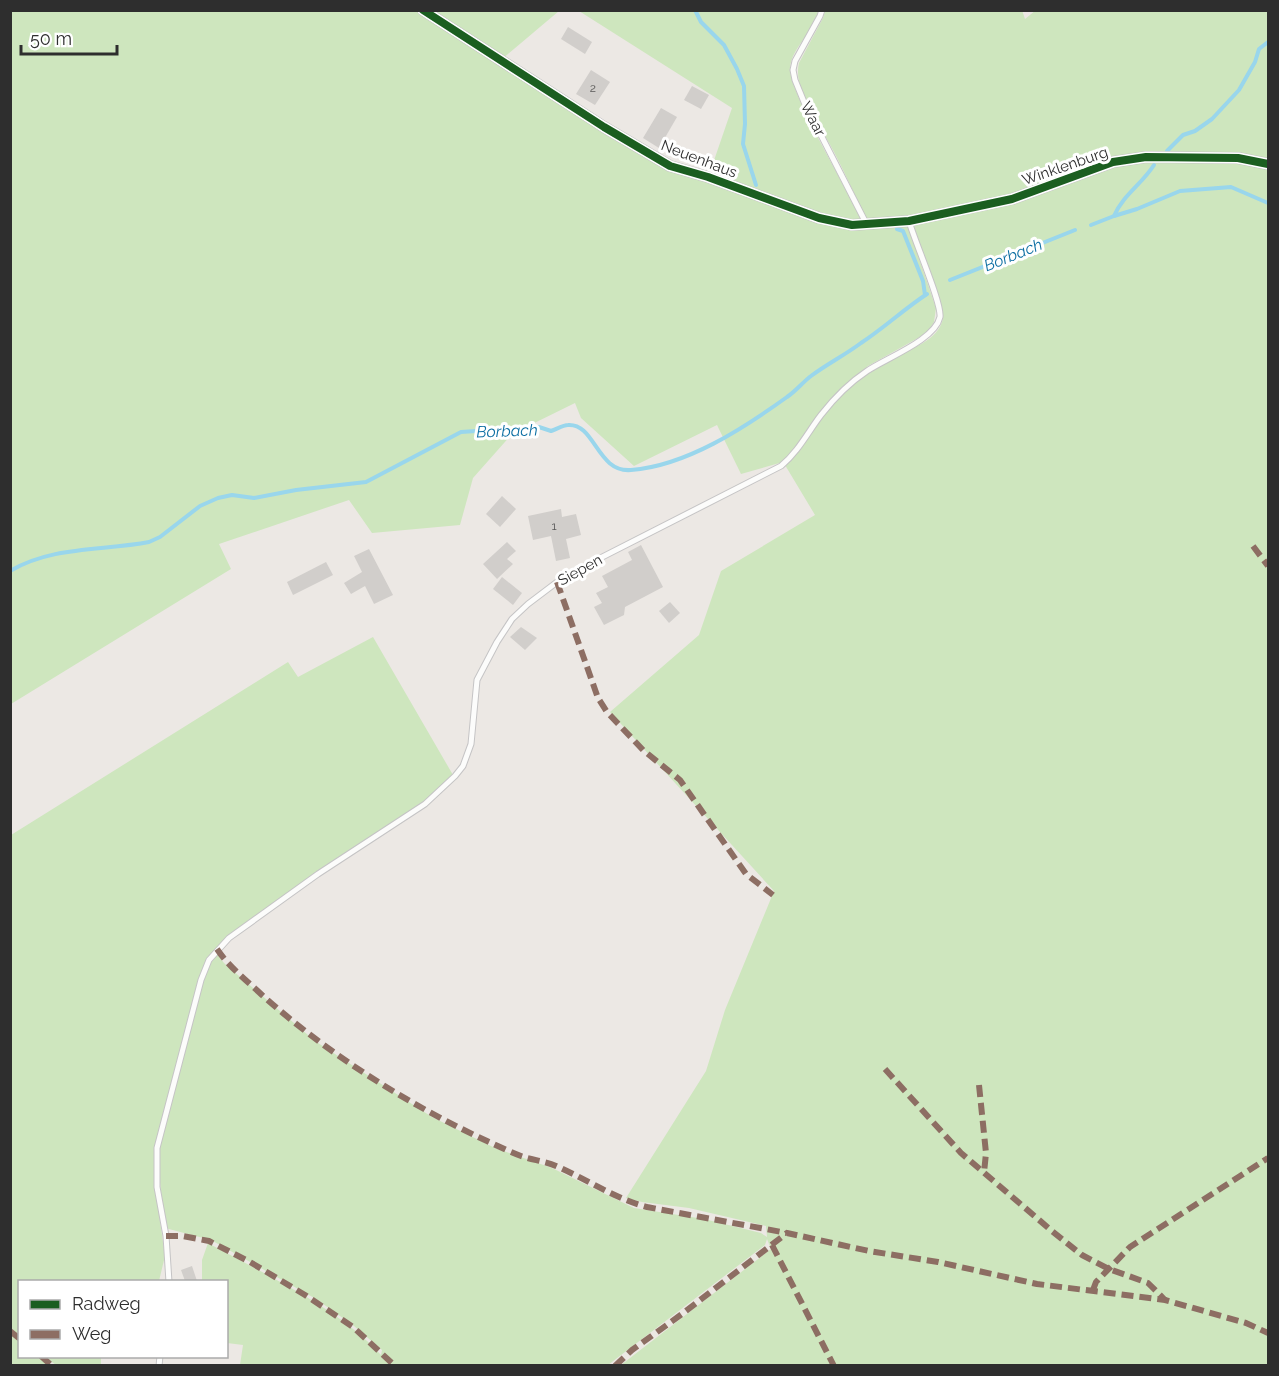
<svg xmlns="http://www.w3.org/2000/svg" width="1279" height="1376" viewBox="0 0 1279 1376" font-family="Raleway,sans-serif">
<rect width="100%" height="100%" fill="#ece8e4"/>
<!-- green -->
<g fill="#cee6be">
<path d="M1022 10 1025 19 1036 10 1268 11V160L1131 156 1009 198 868 223C857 200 846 175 834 152 822 128 792 90 799 63L823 18 825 11Z"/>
<polygon points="11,11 418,11 632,147 817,220 907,223 936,308 934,322 927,333 868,366 841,388 783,462 741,474 717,425 634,466 581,418 575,403 512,434 473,478 460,525 372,533 349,500 219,544 231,569 11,704"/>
<polygon points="429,11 559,11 502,59"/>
<path d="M579 11H819C815 32 792 46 790 68 788 90 851 197 864 223L839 220 709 175 732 108Z"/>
<path d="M1223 159 1268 168V1365H621L771 1249 767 1239 765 1245 608 1365H240L243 1345 227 1343 226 1282 202 1281V1260L208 1243C264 1274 339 1308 381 1355L382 1350 354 1326 316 1299 211 1240 165 1228 158 1164 159 1146 199 994 211 961 217 954 224 963 315 1041 432 1117 495 1148 552 1168 634 1208 704 1219 761 1233 767 1237 766 1226 689 1208 642 1202 626 1198 706 1071 725 1010 774 891 610 712 699 635 721 571 815 515 785 465C811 438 828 399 859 378 869 371 880 365 891 359 909 349 939 341 943 318 945 303 916 243 911 222L1131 161Z"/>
<polygon points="373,637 453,775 423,802 316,872 228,937 207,958 160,1126 155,1186 165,1256 159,1281 20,1282 19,1335 11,1328 11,835 288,662 298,677"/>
<polygon points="11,1333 19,1341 20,1356 38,1357 49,1365 11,1365"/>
<polygon points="45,1357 101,1357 101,1365 56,1365"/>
</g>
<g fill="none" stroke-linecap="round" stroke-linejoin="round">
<!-- stream -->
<g stroke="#99d6ec" stroke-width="4">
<polyline points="695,10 701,22 724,45 737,69 744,86 745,124 743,144 756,185"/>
<polyline points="1167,151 1183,135 1195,131 1212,119 1239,90 1255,62 1259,49 1268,42"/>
<polyline points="1114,216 1137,209 1180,191 1231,187 1268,203"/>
<path d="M1091 225 1114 216C1123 195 1142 184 1154 165"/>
<polyline points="897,229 903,231 923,281 925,295"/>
<polyline points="950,280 1075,230"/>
<path d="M10 571C52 546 102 551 149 542L160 537 200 506 218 498 232 495 254 498 296 490 366 482 461 432 539 427 551 431C557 429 563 425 568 425 595 423 597 473 631 470 686 466 744 428 787 397 796 391 803 382 811 376 827 364 845 355 861 343 884 328 904 309 927 294"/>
</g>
</g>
<!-- building -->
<g fill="#d1cecb">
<polygon points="568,27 592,42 585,54 561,39"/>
<polygon points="591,70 610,82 595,105 576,94"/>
<polygon points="692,86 709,95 701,109 684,100"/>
<polygon points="661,108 677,117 659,148 643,138"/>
<polygon points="502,496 516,509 500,527 486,514"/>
<polygon points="561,509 562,517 576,514 581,535 566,539 570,558 556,561 551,536 533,540 528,516"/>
<polygon points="507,542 516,551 507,559 513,564 497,579 483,564"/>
<polygon points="641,545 663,587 625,607 624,615 604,625 594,607 602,603 596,593 608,587 602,576 632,560 628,552"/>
<polygon points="369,549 393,595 374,604 365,586 351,594 344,583 362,572 354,556"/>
<polygon points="326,562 333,575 293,595 287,582"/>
<polygon points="502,577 522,593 513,605 493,589"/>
<polygon points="670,602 680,613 669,623 659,611"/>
<polygon points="521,627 537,638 525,650 510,637"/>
<polygon points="192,1266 197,1281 185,1281 181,1270"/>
</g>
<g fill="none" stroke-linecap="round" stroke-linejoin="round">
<defs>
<g id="service">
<polyline points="822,10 820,16 795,61 793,70 795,80 804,102 867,225"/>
<path d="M169 1282 166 1236 157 1187V1148L201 980 209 960 229 938 318 874 425 804 455 776 463 766 471 744 477 680 497 642 512 619 528 604 565 576 781 466C798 452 808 432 821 415 835 397 849 383 867 371 886 358 935 340 940 317 942 303 914 240 909 221"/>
<polyline points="159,1366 160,1356"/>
</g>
<polyline id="minor" points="423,10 604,127 670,166 708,177 819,218 852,225 909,221 1012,199 1113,162 1146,157 1238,158 1268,164"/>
</defs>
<!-- service casing -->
<use href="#service" stroke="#c5c4c5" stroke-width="7"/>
<!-- minor casing -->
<use href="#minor" stroke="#c5c4c5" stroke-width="12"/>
<!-- service -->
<use href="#service" stroke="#fcfcfb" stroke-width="5"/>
<!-- minor -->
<use href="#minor" stroke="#fcfcfb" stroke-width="10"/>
<!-- quiet -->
<g stroke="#8d6e63" stroke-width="6" stroke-dasharray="12 6" stroke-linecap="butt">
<polyline points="1253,546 1268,566"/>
<polyline points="557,582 598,698 607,712 643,750 680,780 746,874 773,895"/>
<path d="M217 949C229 967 246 980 262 995 328 1054 407 1104 487 1141 498 1146 510 1152 521 1156 532 1160 545 1161 556 1166 588 1180 614 1198 647 1207L787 1233"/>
<polyline points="885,1069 961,1153 1052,1231 1082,1255 1109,1269 1148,1283 1165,1300"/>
<polyline points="979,1085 986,1153 984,1173"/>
<polyline points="166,1236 183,1236 209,1241 250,1262 305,1295 353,1327 395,1366"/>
<polyline points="772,1245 834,1366"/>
<polyline points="1093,1290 1096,1282 1130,1247 1268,1158"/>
<polyline points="10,1331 20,1339"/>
<polyline points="41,1356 52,1366"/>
<polyline points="615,1366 632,1350 682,1314 787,1233 869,1251 938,1262 1037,1284 1165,1300 1246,1323 1268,1333"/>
</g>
<defs>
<polyline id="cycleway" points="423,10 604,127 670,166 708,177 819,218 852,225 909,221 1012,199 1113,162 1146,157 1238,158 1268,164"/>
</defs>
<!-- cycleway casing -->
<use href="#cycleway" stroke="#fff" stroke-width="11"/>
<!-- cycleway -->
<use href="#cycleway" stroke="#1b5e20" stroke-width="8"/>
</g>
<g text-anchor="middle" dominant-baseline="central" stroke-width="6" stroke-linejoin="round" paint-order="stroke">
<!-- number labels -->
<g font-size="12" fill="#585857">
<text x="593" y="88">2</text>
<text x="554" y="526">1</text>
</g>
<!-- street labels -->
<g font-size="15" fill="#2e2e2e" stroke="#fff">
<text transform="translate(813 119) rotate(63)">Waar</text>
<text transform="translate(699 159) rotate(21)">Neuenhaus</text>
<text transform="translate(1065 166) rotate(-19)">Winklenburg</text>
<text transform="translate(580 570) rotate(-29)">Siepen</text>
</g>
<!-- water labels -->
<g font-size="16" font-style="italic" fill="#0d6fa3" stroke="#fff">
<text transform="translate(1013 255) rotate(-22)">Borbach</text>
<text transform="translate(507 431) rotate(-2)">Borbach</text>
</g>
</g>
<!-- border -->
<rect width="1279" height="1376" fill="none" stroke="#2e2e2e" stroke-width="24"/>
<!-- legend -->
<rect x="18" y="1280" width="210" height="78" fill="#ffffff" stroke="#ababab" stroke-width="1.5"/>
<rect x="30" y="1300" width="30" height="9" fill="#1b5e20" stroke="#ababab" stroke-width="1.5"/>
<text x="72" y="1310" font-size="18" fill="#2e2e2e">Radweg</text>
<rect x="30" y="1330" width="30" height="9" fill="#8d6e63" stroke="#ababab" stroke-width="1.5"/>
<text x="72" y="1340" font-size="18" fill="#2e2e2e">Weg</text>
<!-- scale -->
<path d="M21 45v9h96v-9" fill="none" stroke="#2e2e2e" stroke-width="3"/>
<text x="30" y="45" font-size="18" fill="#2e2e2e" stroke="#ffffff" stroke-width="4.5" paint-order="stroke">50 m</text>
</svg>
